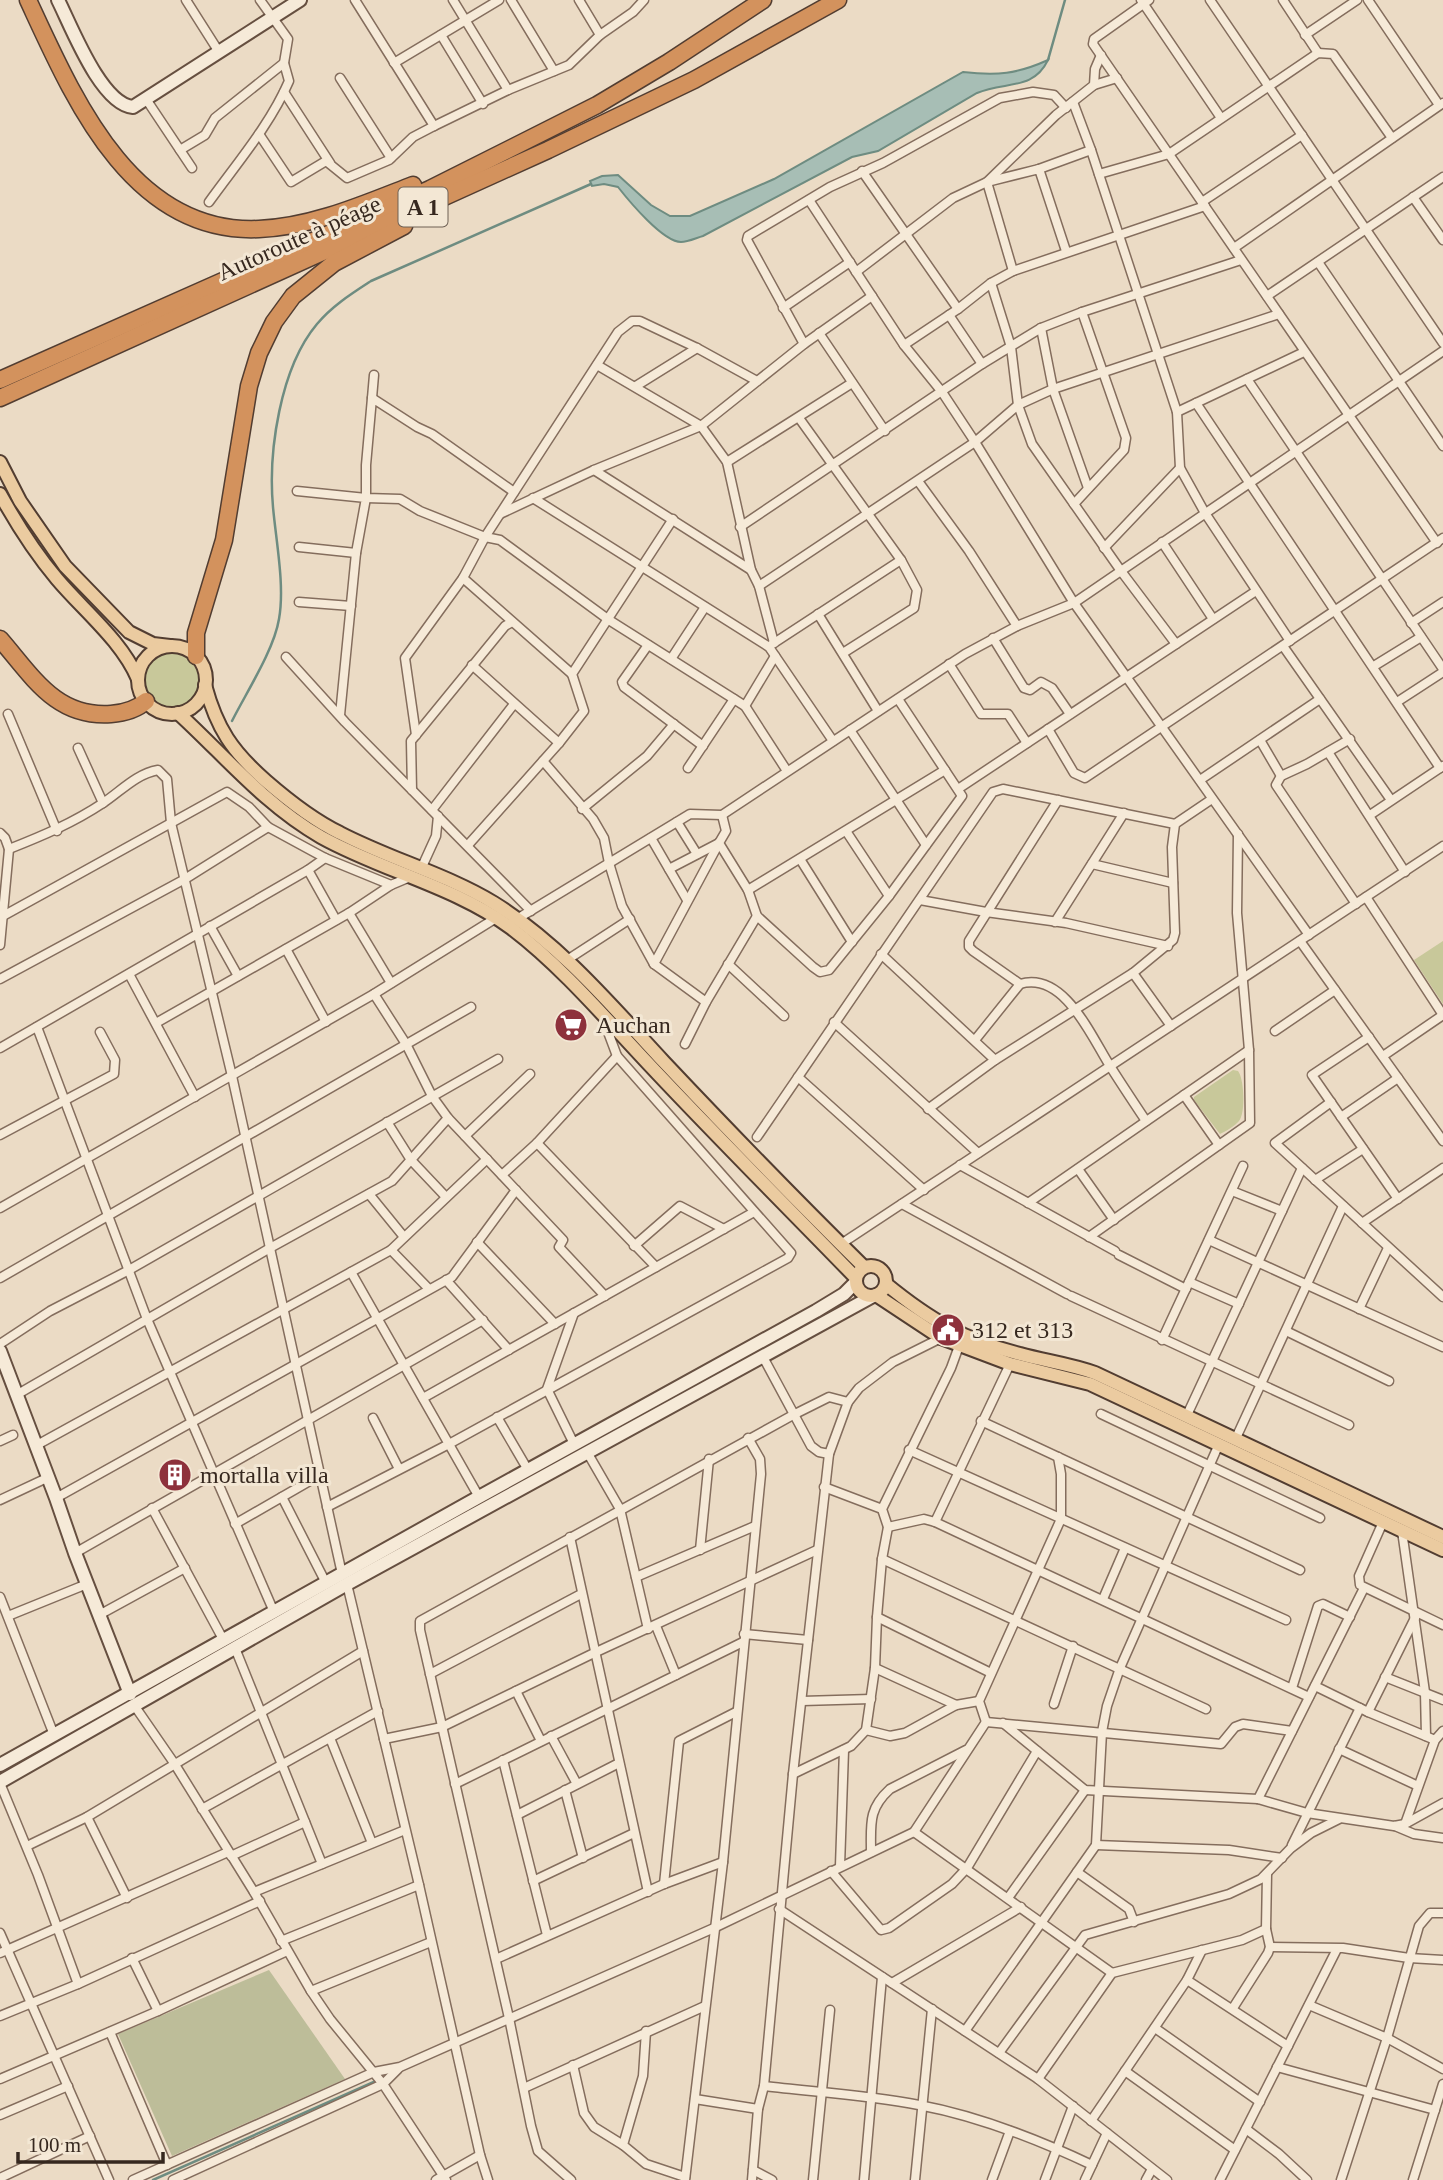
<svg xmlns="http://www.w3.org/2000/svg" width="1443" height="2180" viewBox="0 0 1443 2180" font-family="'Times New Roman',serif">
<rect width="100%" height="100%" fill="#ebdbc5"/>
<!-- green -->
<g fill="#c8c89a">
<circle cx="173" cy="680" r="28"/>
<polygon points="1443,941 1443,1004 1414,960"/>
<path d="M1233 1070 1238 1071C1244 1078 1246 1113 1239 1121 1235 1126 1226 1131 1220 1134L1194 1100V1097Z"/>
</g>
<!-- cemetery -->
<polygon fill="#bdbd99" points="269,1970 345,2079 172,2156 118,2034"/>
<!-- water -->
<path fill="#a7beb5" stroke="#6e8c81" stroke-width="2" d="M1048 60C1033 91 1005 81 977 93L878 151 852 157 703 236C696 238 688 242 681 242 663 242 629 201 618 187L604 184 592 186 590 181 602 176 618 175 651 205 670 216H690L774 179 963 72C997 76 1017 74 1048 60Z"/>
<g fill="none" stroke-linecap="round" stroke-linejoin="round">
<!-- stream -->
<g stroke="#6e8c81" stroke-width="2.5">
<polyline points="1048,60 1065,0"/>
<path d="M232 721C246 693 274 650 279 619 285 586 276 541 273 507 268 452 280 368 317 324 332 306 351 294 371 281L591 184"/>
<polyline points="153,2180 376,2081"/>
</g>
<defs>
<g id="street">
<polyline points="186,0 219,52"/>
<polyline points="355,0 434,126"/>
<polyline points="453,0 508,90"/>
<polyline points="511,0 554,71"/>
<polyline points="579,0 600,35"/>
<polyline points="1141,0 1221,118"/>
<polyline points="1149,0 1094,39 1093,44 1437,543"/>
<polyline points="1210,0 1443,343"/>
<polyline points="1283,0 1318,53"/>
<polyline points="1368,0 1439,105"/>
<polyline points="441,35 483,104"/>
<polyline points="1305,35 1357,0"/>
<polyline points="394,63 499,0"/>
<polyline points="340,78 391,158"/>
<polyline points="1094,85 1117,78"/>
<polyline points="284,92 330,163"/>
<polyline points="146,99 192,168"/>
<polyline points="1073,102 1091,150 1177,412 1180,468 1205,513 1290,641"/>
<polyline points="259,134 291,182 326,161 347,178 389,160 413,137 434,126 508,90 569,65 600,35 633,12 644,0"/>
<polyline points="180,150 205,135 215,118 284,63 288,39 260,0"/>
<polyline points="1039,169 1091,150"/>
<polyline points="862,171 958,309"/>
<polyline points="1099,174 1169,154 1318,53 1333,54 1392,138"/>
<polyline points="1413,197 1443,240"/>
<polyline points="809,200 904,345 942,392 975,442 1074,603 1309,935"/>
<path d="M209 202C237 163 270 125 289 81L284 63"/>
<polyline points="1202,202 1302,135"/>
<polyline points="1234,248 1443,103"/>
<polyline points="1318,262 1443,446"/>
<polyline points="1013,271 987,182 1039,169 1066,251"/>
<polyline points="856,272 953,198 987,182 1056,115 1094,85 1095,69 1101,55"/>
<polyline points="991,283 1011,347 1018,405 1032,444 1121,571 1176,644"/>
<polyline points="1267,296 1443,177"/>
<polyline points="783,308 850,262"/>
<polyline points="949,315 982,364"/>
<polyline points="1041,328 1053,389 1088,488"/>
<polyline points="819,333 885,431"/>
<polyline points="804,344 747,240 748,236 830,187 883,163 1000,98 1033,92 1054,95 1066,108"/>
<polyline points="904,345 958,309 991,283 1013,271 1205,206"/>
<polyline points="597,365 701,426 727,462 751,570"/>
<polyline points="1247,379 1443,669"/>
<polyline points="636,386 697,348"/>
<polyline points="372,398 374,375"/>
<polyline points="1196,403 1440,768"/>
<polyline points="1177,412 1304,352"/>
<polyline points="799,418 901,560 917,590 914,608 843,653"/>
<polyline points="727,462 852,383"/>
<polyline points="594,470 751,570 759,586 774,643"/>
<polyline points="918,481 969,551 1017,626"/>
<polyline points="297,491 366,498 356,553 340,715"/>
<polyline points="514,492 432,434 417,427 372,398 366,465 366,498 400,499 420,511 485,537 500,540 609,620 745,706 787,771"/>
<polyline points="533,498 769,647 833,741"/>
<polyline points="1074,504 1124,450 1126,438 1082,312"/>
<polyline points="500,514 594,470 701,426 804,344 872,296"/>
<polyline points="740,527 982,364 1041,328 1082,312 1241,260"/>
<polyline points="1162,542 1213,619"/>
<polyline points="299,547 356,553"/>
<polyline points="1104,548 1180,468"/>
<polyline points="759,586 975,442 1018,405 1053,389 1279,314"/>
<polyline points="299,602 351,606"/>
<polyline points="818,614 878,711"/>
<polyline points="1411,623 1443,602"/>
<polyline points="993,638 1024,688 1030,690 1041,682 1052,688 1070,714"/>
<polyline points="648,645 622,682 624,687 703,746"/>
<polyline points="771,645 901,560"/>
<polyline points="1283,646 1391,800"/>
<polyline points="286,657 345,722 531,911"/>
<polyline points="671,659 705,607"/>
<polyline points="949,664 981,714 1008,714 1027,743"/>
<polyline points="472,665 559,743"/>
<polyline points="1374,666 1421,637"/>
<polyline points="572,674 463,578 485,537 618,332 632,321 640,321 697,348 757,381"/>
<polyline points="1397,702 1443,672"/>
<polyline points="745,706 775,656"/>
<polyline points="8,714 57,831"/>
<polyline points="1048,729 1074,773 1085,778 1443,538"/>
<polyline points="850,730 926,845"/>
<polyline points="416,735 405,658 463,578"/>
<polyline points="1350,739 1307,764 1281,776 1276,785 1356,904"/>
<polyline points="1260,740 1281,776"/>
<polyline points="78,748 103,803"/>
<polyline points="1328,752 1405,872"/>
<polyline points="543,761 593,819 604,838 609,863 622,906 654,964"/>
<polyline points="688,768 734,699"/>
<polyline points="1200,780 1320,699"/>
<polyline points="958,789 1256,591"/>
<polyline points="412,790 411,741 505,626 512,622"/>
<polyline points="582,809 647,756 674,724"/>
<polyline points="432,810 514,704"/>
<polyline points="722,815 726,831 719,843 748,890 757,916 813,967 820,972 829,970 889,896 962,796 898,699"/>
<polyline points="1370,815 1443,766"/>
<polyline points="677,822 697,854"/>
<polyline points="846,831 889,896"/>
<polyline points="0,833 5,838 9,849 0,945"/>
<polyline points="651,838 687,900"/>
<polyline points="468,845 559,743 584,711 572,674 673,519"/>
<path d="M9 849C42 836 73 823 103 803 121 791 136 774 158 770L167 779 171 823 232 1076 342 1574"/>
<polyline points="800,859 852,942"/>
<polyline points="1092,864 1173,883"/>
<polyline points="421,869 436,836 438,816"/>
<polyline points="669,869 719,843"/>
<polyline points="308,870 336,920"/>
<polyline points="748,890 945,770"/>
<polyline points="1366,897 1443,1015"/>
<polyline points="920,900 986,912 1066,923 1168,946"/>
<polyline points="349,913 391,983"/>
<polyline points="3,916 227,792 249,807 268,827 325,858 391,885"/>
<polyline points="517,919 690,814 722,815 965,654 1017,626 1074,603 1443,351"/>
<polyline points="1055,922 1124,813"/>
<polyline points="210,926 238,976"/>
<polyline points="1300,941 1443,1141"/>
<polyline points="286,949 326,1022"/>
<polyline points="881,954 995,1060"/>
<polyline points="567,960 630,919"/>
<polyline points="728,964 784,1016"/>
<polyline points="1133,973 1171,1026"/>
<polyline points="129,974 195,1097"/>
<polyline points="0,979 185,879 268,827"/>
<polyline points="1020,984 973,951 969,947 969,941 1058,800"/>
<polyline points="374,994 406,1044 432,1096 448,1118 563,1240 559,1247 605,1296"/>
<polyline points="706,1002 654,964 719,843"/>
<polyline points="834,1022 978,1153"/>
<polyline points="156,1023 349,913 391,885 410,877"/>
<polyline points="613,1026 608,1032 617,1056"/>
<polyline points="37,1027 147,1319 274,1612"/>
<polyline points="1275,1031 1335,990"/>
<polyline points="1369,1037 1312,1075 1398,1199"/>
<path d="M975 1040 1020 984C1064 971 1091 1036 1110 1066 1122 1085 1134 1103 1146 1121"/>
<polyline points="685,1044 706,1002 757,916"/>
<polyline points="0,1048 308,870 325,858"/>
<polyline points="1383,1056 1443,1015"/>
<polyline points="798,1077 924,1190"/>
<polyline points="1184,1095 1219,1145"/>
<polyline points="1331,1102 1275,1143 1443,1297"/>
<polyline points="928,1109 995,1060 1133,973 1173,940 1175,933 1172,847 1175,824 1212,799"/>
<polyline points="1341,1117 1398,1078"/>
<polyline points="387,1122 411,1160 446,1197"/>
<polyline points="0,1135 114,1074 115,1060 100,1032"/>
<polyline points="465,1136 530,1074"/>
<polyline points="757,1137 993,792 1003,789 1018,792 1175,824"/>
<polyline points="537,1143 656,1267"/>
<polyline points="960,1165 1115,1251"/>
<polyline points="1078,1169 1114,1220"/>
<polyline points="1315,1180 1363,1149"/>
<polyline points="1232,1191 1282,1211"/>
<polyline points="369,1194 404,1237"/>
<polyline points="1028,1203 1249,1050"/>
<polyline points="902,1204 1067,1294"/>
<polyline points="0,1208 374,994 496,918"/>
<polyline points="1362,1223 1443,1168"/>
<polyline points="1089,1237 1250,1123 1249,1050 1237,913 1238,834"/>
<polyline points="1209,1240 1443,1347"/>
<polyline points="477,1242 555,1324"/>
<polyline points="841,1244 1443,846"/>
<polyline points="634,1246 680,1206 724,1229"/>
<polyline points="391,1250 429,1289"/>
<polyline points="1119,1255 1186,1289"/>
<polyline points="351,1272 479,1497"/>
<polyline points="0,1278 471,1007"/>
<polyline points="446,1280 509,1350"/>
<polyline points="1189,1282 1239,1304"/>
<polyline points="1071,1296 1349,1425"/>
<polyline points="1359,1309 1388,1248"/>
<polyline points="1286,1331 1389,1381"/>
<polyline points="1162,1340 1243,1166"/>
<polyline points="0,1344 50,1311 129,1270 498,1059"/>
<polyline points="763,1357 811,1446 819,1452 829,1454"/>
<polyline points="18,1394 270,1248 392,1181 448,1118"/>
<polyline points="423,1398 754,1212"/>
<polyline points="1101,1414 1320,1518"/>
<polyline points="1187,1415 1302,1168"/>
<polyline points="497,1417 528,1470"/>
<polyline points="373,1418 399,1469"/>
<polyline points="981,1421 1300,1570"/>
<polyline points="1236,1438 1343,1206"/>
<polyline points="0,1441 13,1435"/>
<polyline points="574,1444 547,1389 574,1313"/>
<polyline points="37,1445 391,1250 487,1159"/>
<polyline points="909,1450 1286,1620"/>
<polyline points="587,1452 620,1509 648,1629"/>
<polyline points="824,1487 882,1509"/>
<polyline points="282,1497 326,1583"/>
<polyline points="56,1498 452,1277 516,1190"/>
<polyline points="0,1500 49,1477"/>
<polyline points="327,1507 449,1444 788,1258 791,1253 617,1056 537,1143 502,1175"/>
<polyline points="152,1508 224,1641"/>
<polyline points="935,1522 1309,1697"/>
<polyline points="1383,1522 1359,1576 1360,1585 1443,1625"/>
<polyline points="235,1524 320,1475"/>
<polyline points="888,1527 924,1519 935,1522 1010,1364"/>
<polyline points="1402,1531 1425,1692 1426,1736"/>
<polyline points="570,1537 648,1892"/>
<polyline points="700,1550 709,1459"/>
<polyline points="75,1553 483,1320"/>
<polyline points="882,1559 1206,1709"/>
<polyline points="636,1577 755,1526"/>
<polyline points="347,1584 419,1885 480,2155 488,2180"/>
<polyline points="0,1597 54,1735"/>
<polyline points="1103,1599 1125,1548"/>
<polyline points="99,1615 185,1568"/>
<polyline points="8,1616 87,1584"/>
<polyline points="877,1617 991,1673"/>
<polyline points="656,1626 676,1675"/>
<polyline points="744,1634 808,1640"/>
<polyline points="235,1648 322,1864"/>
<polyline points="875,1668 956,1705"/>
<polyline points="430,1674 581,1594"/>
<polyline points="1385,1677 1443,1700"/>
<polyline points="1315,1686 1368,1712 1435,1740"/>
<polyline points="1292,1688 1318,1606 1323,1604 1350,1617"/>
<polyline points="516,1691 541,1741"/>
<polyline points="802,1701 871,1699"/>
<polyline points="1054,1704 1073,1646"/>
<polyline points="134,1705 174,1763 254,1892 311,1991 330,2019 383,2084 446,2180"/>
<polyline points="1368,1712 1415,1618"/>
<polyline points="986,1722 1221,1744 1235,1727 1243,1724 1292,1731"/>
<polyline points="986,1722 979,1701 1061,1519 1061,1474 1058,1457"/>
<polyline points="1003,1723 1085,1790 1258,1799 1307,1813 1394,1826 1405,1824 1443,1803"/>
<polyline points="866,1730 890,1736 905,1733 956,1705 979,1701"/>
<polyline points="551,1736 577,1784"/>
<polyline points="330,1738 372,1843"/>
<polyline points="384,1739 442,1727 594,1653 817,1550"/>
<polyline points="1339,1749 1418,1786"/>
<polyline points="503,1760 547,1935"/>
<polyline points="793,1774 851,1746 866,1730 875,1668 877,1617 882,1559 888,1527 882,1509 951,1368 959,1346"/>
<polyline points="0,1783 38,1875 78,1984"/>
<polyline points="455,1784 743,1642"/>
<polyline points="565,1790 583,1858"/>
<polyline points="1258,1799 1364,1588"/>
<polyline points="202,1809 378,1711"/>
<polyline points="517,1815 619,1763"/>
<polyline points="87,1817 127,1898"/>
<polyline points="1405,1824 1435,1740 1443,1731"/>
<polyline points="1395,1826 1414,1834 1443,1838"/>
<polyline points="914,1832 1112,1973"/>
<polyline points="1096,1845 1229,1850 1282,1858"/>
<polyline points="1292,1845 1360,1708"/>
<polyline points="27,1846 87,1817 363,1651"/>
<path d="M871 1852C871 1824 868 1809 890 1789L966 1750"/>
<polyline points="231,1856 305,1822"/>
<polyline points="840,1866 844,1750"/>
<polyline points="831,1871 881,1930 889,1928 952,1884 967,1868 1037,1751"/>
<polyline points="1077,1872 1129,1909 1134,1922"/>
<polyline points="533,1881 634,1833"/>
<polyline points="664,1884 679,1741 736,1712"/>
<polyline points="254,1892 405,1830"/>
<polyline points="1008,1898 1085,1790"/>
<polyline points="779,1909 1038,2079 1167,2180"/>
<polyline points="0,1933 109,2180"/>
<polyline points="281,1941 419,1885"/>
<polyline points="1270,1947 1343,1948 1409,1958 1443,1960"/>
<polyline points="0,1953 228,1852"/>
<polyline points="132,1958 158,2011"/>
<polyline points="496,1959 664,1884 723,1862"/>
<polyline points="1187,1980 1202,1950"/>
<polyline points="892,1983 1021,1907"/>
<polyline points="311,1991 431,1942"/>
<polyline points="1309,2005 1387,2038 1419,1926 1430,1913 1443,1913"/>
<polyline points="1233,2008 1268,1953 1270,1947 1266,1929"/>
<polyline points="0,2016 78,1984 260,1901"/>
<polyline points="1155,2028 1260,2102"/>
<polyline points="646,2031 643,2076 623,2145 646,2164 685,2177"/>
<polyline points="965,2031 1096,1845 1102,1732 1107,1706 1120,1668 1219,1444"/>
<polyline points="110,2032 167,2165"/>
<polyline points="999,2053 1085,1935 1229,1894 1261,1879 1291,1848 1311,1833 1339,1819"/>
<polyline points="573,2065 584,2113 594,2127 623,2145"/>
<polyline points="1277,2067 1435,2110"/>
<polyline points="1125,2071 1235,2150"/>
<polyline points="0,2079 158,2011 287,1951"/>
<polyline points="1038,2079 1112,1973 1242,1940 1266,1929 1267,1874"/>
<path d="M764 2086C815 2092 868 2095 919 2105 978 2116 1037 2139 1092 2165"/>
<polyline points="524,2088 705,2006"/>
<polyline points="695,2099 758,2109"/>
<polyline points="0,2115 68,2086"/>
<polyline points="1091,2121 1187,1980 1288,2046"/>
<polyline points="1246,2129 1279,2154 1307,2180"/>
<polyline points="753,2170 772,2180"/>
<polyline points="0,2178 90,2136"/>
<polyline points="133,2180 374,2072 400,2067 714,1928 914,1832 986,1722"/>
<polyline points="173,2180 383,2084 398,2069"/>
<polyline points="436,2180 480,2155"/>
<polyline points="571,2180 538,2151 531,2126 509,2018 420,1630 420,1621 793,1415 829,1397 848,1402"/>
<polyline points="685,2180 723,1862 761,1474 760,1459 748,1438"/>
<polyline points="752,2180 758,2109 764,2086 793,1774 829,1454 848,1402 859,1388 893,1362 941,1338"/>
<polyline points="813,2180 830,2010"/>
<polyline points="864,2180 882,1977"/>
<polyline points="915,2180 932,2009"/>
<polyline points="992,2180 1010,2131"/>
<polyline points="1045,2180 1073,2106"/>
<polyline points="1085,2180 1107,2133"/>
<polyline points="1146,2180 1152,2169"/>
<polyline points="1220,2180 1337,1949"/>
<polyline points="1341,2180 1387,2038 1443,2069"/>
<polyline points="1413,2180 1443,2084"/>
</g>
<g id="secondary">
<path d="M58 0C72 28 101 104 133 107L300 0"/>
<polyline points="0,1351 56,1498 75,1553 130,1694"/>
<polyline points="0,1765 479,1497 816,1311 844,1294 856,1282"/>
<polyline points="0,1782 347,1584 873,1296"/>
</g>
<g id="primary">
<polyline points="0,462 20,501 65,566 129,632 153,644 170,646"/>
<path d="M0 494C16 523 35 553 57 579 84 611 121 640 138 679"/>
<circle cx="172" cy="680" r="34"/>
<path d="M205 685C217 729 232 751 266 781 289 801 313 820 340 833 390 859 446 874 494 903 560 944 612 1006 664 1062 730 1132 796 1200 864 1267"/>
<path d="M178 713C225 756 265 805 321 837 382 871 454 886 511 928 564 968 612 1026 657 1073 723 1143 790 1210 856 1278"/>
<circle cx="871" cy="1281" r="15"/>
<path d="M886 1284C930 1320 964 1340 1020 1354 1045 1361 1070 1364 1095 1373L1443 1537"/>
<polyline points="876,1295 941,1338 1010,1364 1090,1384 1443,1550"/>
</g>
<g id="highway">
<path d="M28 0C73 97 131 235 259 229 312 227 364 204 413 185"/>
<polyline points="0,380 430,189 597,105 669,62 763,0"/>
<polyline points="0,398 548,150 694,80 838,0"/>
<path d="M0 639C33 677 56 718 111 714 124 713 136 710 146 701"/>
<polyline points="196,656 196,633 224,540 249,386 259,353 274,322 293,296 334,263 404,226"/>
</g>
</defs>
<!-- street casing -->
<use href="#street" stroke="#846d5d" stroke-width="11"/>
<!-- secondary casing -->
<use href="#secondary" stroke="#664f40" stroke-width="16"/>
<!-- primary casing -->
<use href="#primary" stroke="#523d31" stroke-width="16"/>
<!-- highway casing -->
<use href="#highway" stroke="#523d31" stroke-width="19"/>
<!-- street -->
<use href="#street" stroke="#f6ead8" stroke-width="8"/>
<!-- secondary -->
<use href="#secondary" stroke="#f6ead8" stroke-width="12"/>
<!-- primary -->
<use href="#primary" stroke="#ebcba0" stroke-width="12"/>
<!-- highway -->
<use href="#highway" stroke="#d3925d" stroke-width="16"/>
</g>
<!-- icons -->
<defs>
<symbol id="supermarket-disc" viewBox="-11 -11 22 22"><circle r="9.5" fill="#8e313c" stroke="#f3e7d4"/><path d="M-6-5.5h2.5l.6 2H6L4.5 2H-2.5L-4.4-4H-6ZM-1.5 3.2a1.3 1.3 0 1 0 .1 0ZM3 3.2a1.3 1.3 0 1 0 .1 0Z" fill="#fff"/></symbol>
<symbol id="civic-disc" viewBox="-11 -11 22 22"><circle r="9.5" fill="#8e313c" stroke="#f3e7d4"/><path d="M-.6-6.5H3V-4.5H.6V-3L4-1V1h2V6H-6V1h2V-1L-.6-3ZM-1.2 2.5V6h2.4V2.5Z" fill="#fff"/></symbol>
<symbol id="building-disc" viewBox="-11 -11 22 22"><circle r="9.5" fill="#8e313c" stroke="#f3e7d4"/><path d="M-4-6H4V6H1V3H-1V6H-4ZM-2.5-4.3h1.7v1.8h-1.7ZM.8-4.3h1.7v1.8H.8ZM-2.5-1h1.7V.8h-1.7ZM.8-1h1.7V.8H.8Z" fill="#fff"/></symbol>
</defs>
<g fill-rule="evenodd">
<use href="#supermarket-disc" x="552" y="1006" width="38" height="38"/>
<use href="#civic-disc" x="929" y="1311" width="38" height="38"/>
<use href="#building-disc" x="156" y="1456" width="38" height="38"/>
</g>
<g text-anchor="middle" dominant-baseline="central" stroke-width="6" stroke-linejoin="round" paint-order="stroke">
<!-- shield labels -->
<rect fill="#f3e7d4" stroke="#6f6155" stroke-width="2" x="398.5" y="187.5" width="49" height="39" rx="5"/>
<g font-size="23" font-weight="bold" fill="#36281f">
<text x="423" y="207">A 1</text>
</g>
<!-- street labels -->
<g font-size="24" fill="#36281f" stroke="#f3e7d4">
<text transform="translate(299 238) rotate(-24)">Autoroute à péage</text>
</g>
<!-- poi labels -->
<g font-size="24" fill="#36281f" stroke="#f3e7d4" text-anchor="start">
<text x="596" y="1025">Auchan</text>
<text x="972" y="1330">312 et 313</text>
<text x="200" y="1475">mortalla villa</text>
</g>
</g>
<!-- scale -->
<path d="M18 2152v10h145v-10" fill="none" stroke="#36281f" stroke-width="3.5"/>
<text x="28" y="2152" font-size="21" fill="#36281f" stroke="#f3e7d4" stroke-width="5" paint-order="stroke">100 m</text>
</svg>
